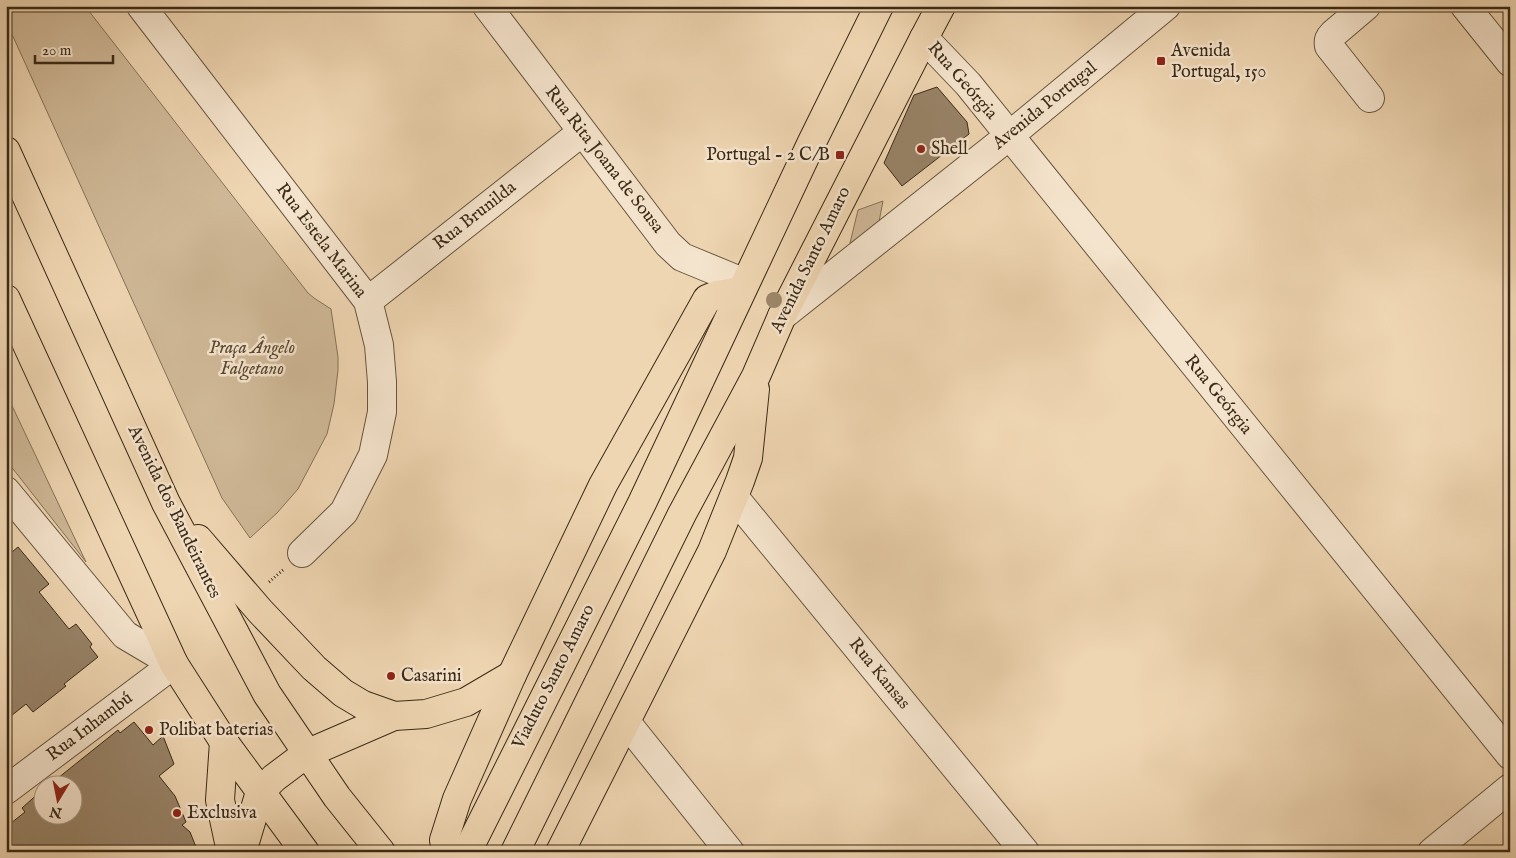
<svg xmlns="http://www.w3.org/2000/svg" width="1516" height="858" viewBox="0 0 1516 858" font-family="'IM FELL English',serif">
<rect width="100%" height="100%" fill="#efd6b2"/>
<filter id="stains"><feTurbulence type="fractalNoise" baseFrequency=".004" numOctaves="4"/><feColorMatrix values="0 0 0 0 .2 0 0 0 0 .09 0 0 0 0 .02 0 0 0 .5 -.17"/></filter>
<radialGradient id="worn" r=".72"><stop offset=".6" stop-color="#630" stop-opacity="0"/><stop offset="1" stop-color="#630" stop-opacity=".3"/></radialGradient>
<!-- green -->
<g fill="#d0b998" stroke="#857258">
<polygon points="6,6 85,6 308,293 314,298 331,309 338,357 338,370 334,404 327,434 298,489 277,513 250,538 222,498 6,21"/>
<polygon points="883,201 878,227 850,243 858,210"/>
<polygon points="6,393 86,562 6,460"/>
</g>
<!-- building -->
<g fill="#988368" stroke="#3a2a17">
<polygon points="937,87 967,122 969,134 902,186 884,163 914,95"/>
<polygon points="18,547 49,584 39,592 69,629 76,624 92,644 90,647 98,657 64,684 66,686 33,712 26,704 6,720 6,557"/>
<polygon points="134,722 153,745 163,736 174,764 159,776 175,796 186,822 182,825 190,832 198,852 6,852 6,827 25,812 22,808 42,790 42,816 72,816 72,786 48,786 118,730 120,733"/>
</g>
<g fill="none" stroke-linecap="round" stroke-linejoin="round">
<defs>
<g id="minor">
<polyline points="141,6 368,301 379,345 382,382 382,412 373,455 344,512 302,553"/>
<polyline points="487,6 668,244 682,257 745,283"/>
<path d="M1366 6 1333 34C1329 38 1328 40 1329 46L1370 98"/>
<polyline points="1465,6 1510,62"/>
<polyline points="924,38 968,84 1510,755"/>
<polyline points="368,301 582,132"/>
<polyline points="782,316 1009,136 1166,6"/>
<polyline points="6,491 125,635 174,664 6,790"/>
<polyline points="734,497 1025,852"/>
<polyline points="626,722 730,852"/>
<polyline points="1432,852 1510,788"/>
</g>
<g id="major">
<polyline points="242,852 260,792 274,778 306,754 394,716 426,714 466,702 512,675"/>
<polyline points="446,852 444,840 457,799 512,675 603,485 707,299 717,295 741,291"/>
<polyline points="467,852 642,503 812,142 879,6"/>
<polyline points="515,852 682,514 756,376 782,316 924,38 941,6"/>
<polyline points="560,852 712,551 740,481 748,458 755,389"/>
</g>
<g id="highway">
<polyline points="6,151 166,503 267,694 337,797 381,852"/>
<polyline points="6,299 174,664 224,742 305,852"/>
<polyline points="198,539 260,611 314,668 343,693 363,705 394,716"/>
<polyline points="224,742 220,800 231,852"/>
</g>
</defs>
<!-- minor casing -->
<use href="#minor" stroke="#67553e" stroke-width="30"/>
<!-- major casing -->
<use href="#major" stroke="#3a2a17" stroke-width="30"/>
<!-- highway casing -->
<use href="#highway" stroke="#3a2a17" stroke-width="30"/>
<!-- path -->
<polyline stroke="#3a2a17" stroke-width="3" stroke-dasharray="1 2.5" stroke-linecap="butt" points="269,582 283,570"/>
<!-- minor -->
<use href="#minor" stroke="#f5e4cd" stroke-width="28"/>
<!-- major -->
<use href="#major" stroke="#efd6b2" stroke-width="28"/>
<!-- highway -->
<use href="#highway" stroke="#efd6b2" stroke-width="28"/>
</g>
<!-- trees -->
<circle fill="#9c876b" cx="774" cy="300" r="8"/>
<!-- markers -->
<g fill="#8f2418" stroke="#f5e4cd" stroke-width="2">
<rect x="1156" y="56" width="10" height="10" rx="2.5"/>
<circle cx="921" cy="149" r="5"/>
<rect x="835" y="150" width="10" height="10" rx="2.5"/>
<circle cx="391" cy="676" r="5"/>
<circle cx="149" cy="730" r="5"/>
<circle cx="177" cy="813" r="5"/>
</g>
<g text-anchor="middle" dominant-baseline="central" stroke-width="5" stroke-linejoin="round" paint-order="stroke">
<!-- poi labels -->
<g font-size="18" fill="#3a2a17" stroke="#f5e4cd" text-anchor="start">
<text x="1171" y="51">Avenida<tspan x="1171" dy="21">Portugal, 150</tspan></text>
<text x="931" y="149">Shell</text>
<text x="830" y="155" text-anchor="end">Portugal - 2 C/B</text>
<text x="401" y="676">Casarini</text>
<text x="159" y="730">Polibat baterias</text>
<text x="187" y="813">Exclusiva</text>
</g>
<!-- street labels -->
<g font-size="18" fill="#3a2a17" stroke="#f5e4cd">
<text transform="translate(962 81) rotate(49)">Rua Geórgia</text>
<text transform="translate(1045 106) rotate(-39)">Avenida Portugal</text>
<text transform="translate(604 160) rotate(52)">Rua Rita Joana de Sousa</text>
<text transform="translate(475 216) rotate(-38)">Rua Brunilda</text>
<text transform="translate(321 241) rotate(53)">Rua Estela Marina</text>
<text transform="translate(811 260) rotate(-64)">Avenida Santo Amaro</text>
<text transform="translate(1218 395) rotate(51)">Rua Geórgia</text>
<text transform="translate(174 512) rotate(64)">Avenida dos Bandeirantes</text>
<text transform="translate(879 674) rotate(51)">Rua Kansas</text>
<text transform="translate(554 677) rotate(-63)">Viaduto Santo Amaro</text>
<text transform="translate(90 727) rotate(-37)">Rua Inhambú</text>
</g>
<!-- park labels -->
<g font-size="18" font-style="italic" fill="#584731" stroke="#f5e4cd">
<text x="252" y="348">Praça Ângelo<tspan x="252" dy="21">Falgetano</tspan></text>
</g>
</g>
<!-- margin -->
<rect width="1516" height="858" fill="none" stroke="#efd6b2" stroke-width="25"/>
<rect x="8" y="8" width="1501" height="843" fill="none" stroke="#3a2a17" stroke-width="2.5"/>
<rect x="12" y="12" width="1491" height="833" fill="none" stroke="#3a2a17"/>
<!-- north arrow -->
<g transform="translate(58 800) rotate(190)"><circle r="24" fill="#f5e4cd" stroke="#aa9a84"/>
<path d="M0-4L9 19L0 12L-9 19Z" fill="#8f2418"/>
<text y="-8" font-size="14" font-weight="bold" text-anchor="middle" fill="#3a2a17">N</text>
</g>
<!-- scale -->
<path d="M35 55v8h78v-8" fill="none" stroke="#3a2a17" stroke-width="2.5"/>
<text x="42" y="55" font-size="15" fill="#3a2a17" stroke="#f5e4cd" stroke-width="4" paint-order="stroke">20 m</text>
<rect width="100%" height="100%" filter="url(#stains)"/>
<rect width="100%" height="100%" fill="url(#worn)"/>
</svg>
